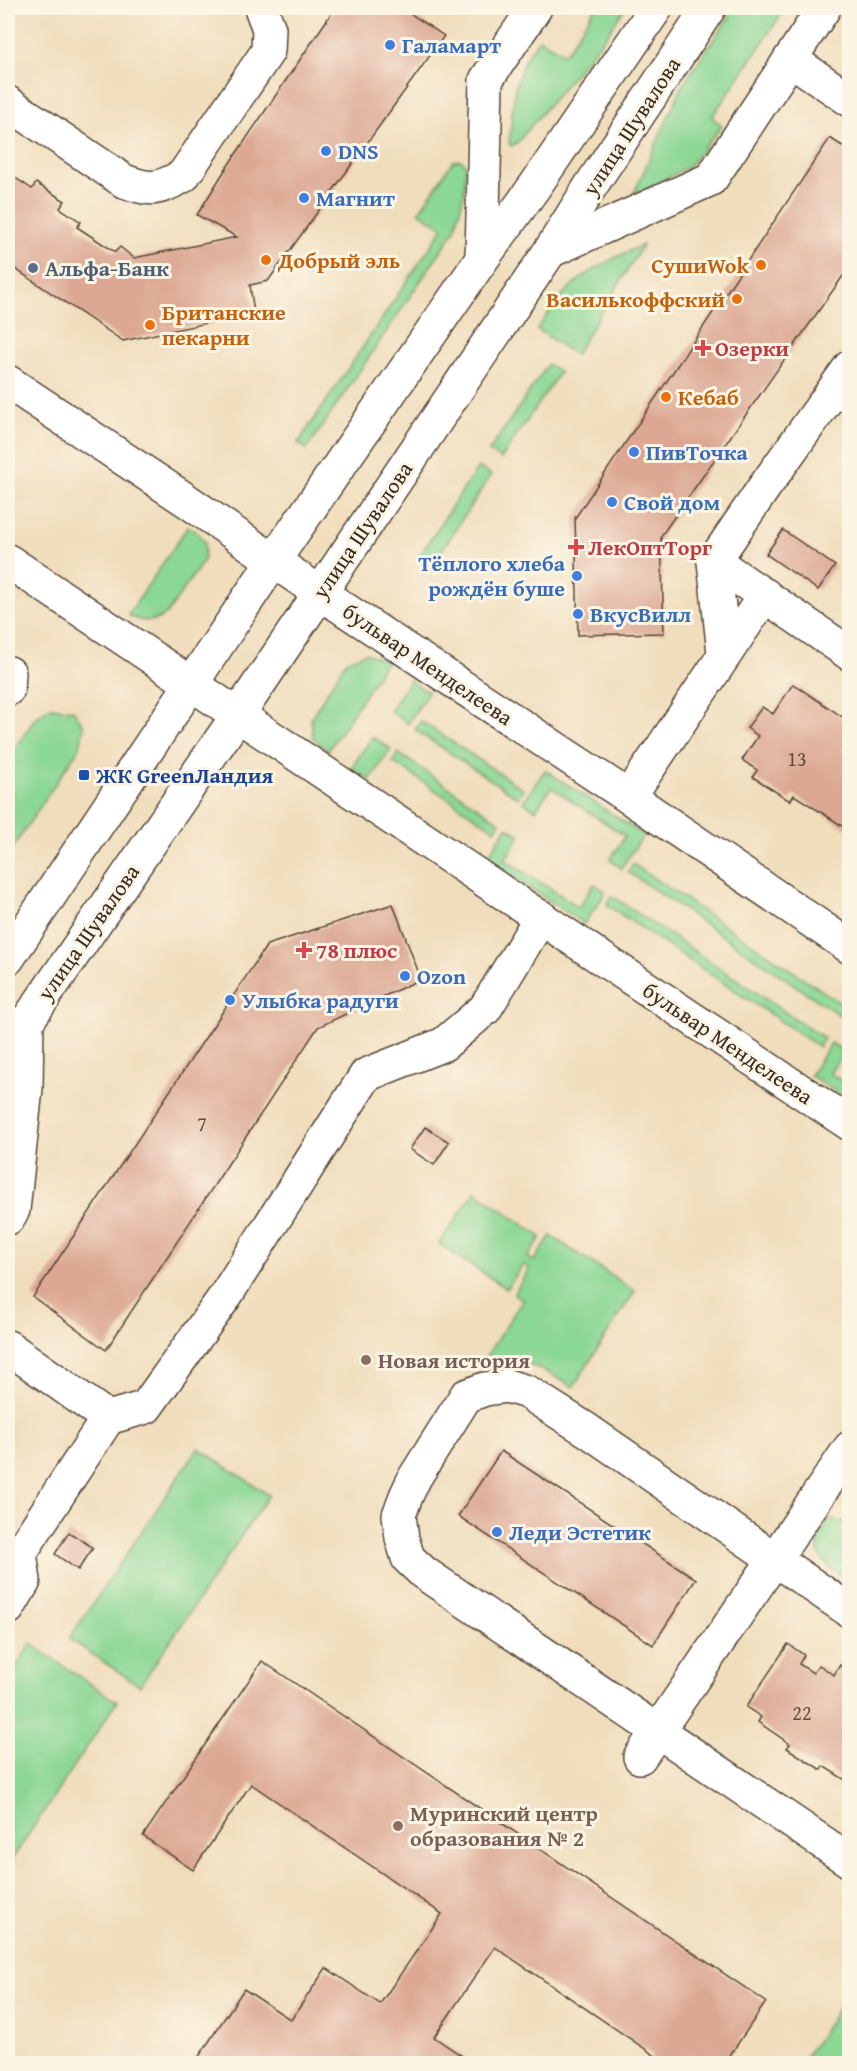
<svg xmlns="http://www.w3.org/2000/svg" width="857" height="2071" viewBox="0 0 857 2071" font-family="'Gentium Book Plus',serif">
<rect width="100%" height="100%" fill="#fcf5e5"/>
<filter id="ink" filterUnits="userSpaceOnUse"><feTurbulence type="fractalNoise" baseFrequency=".0167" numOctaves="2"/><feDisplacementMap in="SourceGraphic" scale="12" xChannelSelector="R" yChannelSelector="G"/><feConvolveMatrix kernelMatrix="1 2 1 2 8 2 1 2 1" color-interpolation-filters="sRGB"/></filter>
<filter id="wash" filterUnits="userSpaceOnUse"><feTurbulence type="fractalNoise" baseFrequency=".008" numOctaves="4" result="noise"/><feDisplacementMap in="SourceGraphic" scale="24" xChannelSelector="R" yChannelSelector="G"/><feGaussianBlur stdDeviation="1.35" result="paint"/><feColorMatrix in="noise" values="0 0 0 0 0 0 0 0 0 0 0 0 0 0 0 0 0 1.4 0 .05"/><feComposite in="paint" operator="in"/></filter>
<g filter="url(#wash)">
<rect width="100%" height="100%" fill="#f0ddbc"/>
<!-- green -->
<g fill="#8bd794" stroke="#638059" stroke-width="1.5">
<polygon points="595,8 625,8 606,36 517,143 512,146 509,144 515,88 524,60 539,39 565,54"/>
<polygon points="735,8 786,8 712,117 722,126 688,167 643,191 637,192 635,191 682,86"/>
<polygon points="461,160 466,165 464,194 455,230 307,449 298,443 443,228 419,212 453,161"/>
<path d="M643 245 575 355 537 329C547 317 555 302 566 291 588 270 615 257 643 245Z"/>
<polygon points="548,364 560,372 501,459 489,451"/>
<polygon points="478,467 491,475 433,564 420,555"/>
<path d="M188 526 198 533 205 542 204 560 167 614C153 623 142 623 128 615Z"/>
<polygon points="365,653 387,661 328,751 313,738 311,718 346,661"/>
<polygon points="410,680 428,692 408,724 390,711"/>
<polygon points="51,707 73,710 84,726 80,747 8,855 8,759 35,718"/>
<polygon points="421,721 523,789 518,798 415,730"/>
<polygon points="372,737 391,749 370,780 351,768"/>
<polygon points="398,753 500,822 495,830 393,762"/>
<polygon points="545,770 644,835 621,868 610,860 625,836 551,787 536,810 523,802"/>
<polygon points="507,827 520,835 505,860 579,907 594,884 606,892 584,924 486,859"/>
<polygon points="633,864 845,1006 839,1015 628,872"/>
<polygon points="612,896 824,1038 819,1047 607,905"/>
<polygon points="831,1043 845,1052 830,1073 849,1086 849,1101 810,1075"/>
<path d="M475 1191 541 1237 528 1257 534 1261 551 1236 635 1291 573 1387C532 1363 526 1358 479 1367L523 1300 514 1294 529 1269 523 1264 507 1289 439 1244Z"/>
<polygon points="198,1448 269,1495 140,1686 69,1639"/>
<path d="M829 1519 839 1522 849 1520V1581C821 1561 806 1553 829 1519Z"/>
<polygon points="31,1644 117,1702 8,1865 8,1679"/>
<polygon points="845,1999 849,2001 849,2063 801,2063"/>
</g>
<g id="blocks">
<!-- building -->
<g fill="#dca893">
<polygon points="335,8 402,8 444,36 268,281 250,285 254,313 123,341 8,264 8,173 32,189 36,183 65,201 60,208 81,222 77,227 115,252 120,247 134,258 237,237 197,215 225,170"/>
<polygon points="830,138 850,151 850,266 661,536 664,633 578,635 575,518"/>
<polygon points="783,530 835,566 818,590 766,554"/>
<polygon points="793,684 850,722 850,739 842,750 850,755 850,831 794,795 790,801 753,777 757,770 742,760 758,736 747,728 762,707 773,714"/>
<polygon points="393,904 421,979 318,1027 106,1350 33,1297 267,945"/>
<polygon points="425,1127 449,1142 434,1165 410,1149"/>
<polygon points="501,1451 696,1579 653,1645 458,1516"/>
<polygon points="69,1532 93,1548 78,1570 55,1554"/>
<polygon points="788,1644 804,1655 799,1664 813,1673 819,1665 834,1675 840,1665 850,1672 850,1783 823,1766 821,1770 787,1748 790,1744 758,1722 761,1717 746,1707"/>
<polygon points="262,1661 766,2002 724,2064 648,2064 654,2055 495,1947 434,2037 474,2064 194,2064 244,1989 291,2020 326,1968 380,2004 442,1914 251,1784 193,1870 143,1836"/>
</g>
</g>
</g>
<g filter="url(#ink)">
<use href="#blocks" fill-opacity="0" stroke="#564536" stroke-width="1.5"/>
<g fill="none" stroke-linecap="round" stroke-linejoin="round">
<defs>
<g id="minor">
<polyline points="790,59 850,100"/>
<path d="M8 103 124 181C152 191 157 190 183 176L268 51 269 29 261 8"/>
<polyline points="550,251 711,179 824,8"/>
<polyline points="482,259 486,80 535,8"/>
<polyline points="8,382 186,500 320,593 629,797 850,947"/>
<path d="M8 561C288 749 569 937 850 1124"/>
<polyline points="714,561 850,654"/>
<polyline points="724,653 714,561 763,489 850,367"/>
<polyline points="8,689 9,673"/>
<polyline points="629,797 765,595"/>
<polyline points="8,958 274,560 482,259 535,186 656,8"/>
<polyline points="8,1049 238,715 550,251 590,187 709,8"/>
<polyline points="8,1218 13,1210 26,1088 27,1020"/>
<polyline points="8,1347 108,1418"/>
<polyline points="8,1608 24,1581 20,1553 108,1418 146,1407 224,1298 366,1075 444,1044 485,1009 541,917"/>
<polyline points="850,1611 587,1430 527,1392 507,1386 485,1389 466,1396 415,1477 406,1496 399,1515 402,1538 408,1558 424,1573 850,1861"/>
<polyline points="640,1757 850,1448"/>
</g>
</defs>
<!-- minor casing -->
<use href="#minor" stroke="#564536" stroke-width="36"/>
<!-- minor -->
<use href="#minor" stroke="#fff" stroke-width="33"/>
</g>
</g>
<!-- markers -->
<g fill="#3f7fe0" stroke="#fcf5e5" stroke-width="2">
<circle cx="390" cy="45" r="6"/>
<circle cx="326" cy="151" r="6"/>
<circle cx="304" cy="198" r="6"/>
<circle cx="634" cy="452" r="6"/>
<circle cx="612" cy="502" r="6"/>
<circle cx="577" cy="576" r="6"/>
<circle cx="578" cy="614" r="6"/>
<circle cx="405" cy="976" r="6"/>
<circle cx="230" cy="1000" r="6"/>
<circle cx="497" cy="1532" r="6"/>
</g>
<g fill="#e8710a" stroke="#fcf5e5" stroke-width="2">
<circle cx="266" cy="260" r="6"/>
<circle cx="761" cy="265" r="6"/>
<circle cx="737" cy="299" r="6"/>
<circle cx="150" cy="325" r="6"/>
<circle cx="666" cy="397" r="6"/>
</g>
<circle fill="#5c6f8a" stroke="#fcf5e5" stroke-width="2" cx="33" cy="268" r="6"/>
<g fill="#e0444e" stroke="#fcf5e5" stroke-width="2">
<path d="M700 339h6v6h6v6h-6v6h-6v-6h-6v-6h6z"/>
<path d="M573 538h6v6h6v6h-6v6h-6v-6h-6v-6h6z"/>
<path d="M301 941h6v6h6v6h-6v6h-6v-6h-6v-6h6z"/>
</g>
<rect fill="#1a4fb4" stroke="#fcf5e5" stroke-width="2" x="78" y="769" width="12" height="12" rx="3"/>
<g fill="#8d6e63" stroke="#fcf5e5" stroke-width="2">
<circle cx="366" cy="1360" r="6"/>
<circle cx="398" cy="1826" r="6"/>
</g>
<g text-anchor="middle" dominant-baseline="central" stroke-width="6" stroke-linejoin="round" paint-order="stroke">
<!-- number labels -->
<g font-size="20" fill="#634a3b">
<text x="797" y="758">13</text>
<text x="202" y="1123">7</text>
<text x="802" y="1712">22</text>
</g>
<!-- shop labels -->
<g font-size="22" font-weight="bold" fill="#366cbe" stroke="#fcf5e5" text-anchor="start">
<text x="402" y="45">Галамарт</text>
<text x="338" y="151">DNS</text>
<text x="316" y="198">Магнит</text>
<text x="646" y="452">ПивТочка</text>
<text x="624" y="502">Свой дом</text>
<text x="565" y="563" text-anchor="end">Тёплого хлеба<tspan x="565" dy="25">рождён буше</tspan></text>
<text x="590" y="614">ВкусВилл</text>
<text x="417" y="976">Ozon</text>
<text x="242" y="1000">Улыбка радуги</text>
<text x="509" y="1532">Леди Эстетик</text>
</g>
<!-- street labels -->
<g font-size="22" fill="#3b2a1e" stroke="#fcf5e5">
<text transform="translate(631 126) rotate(-57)">улица Шувалова</text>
<text transform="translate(362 530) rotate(-56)">улица Шувалова</text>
<text transform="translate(428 664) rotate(34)">бульвар Менделеева</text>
<text transform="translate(88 932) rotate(-55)">улица Шувалова</text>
<text transform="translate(728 1043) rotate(34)">бульвар Менделеева</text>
</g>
<!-- food labels -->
<g font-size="22" font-weight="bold" fill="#c56008" stroke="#fcf5e5" text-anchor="start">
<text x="278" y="260">Добрый эль</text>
<text x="749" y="265" text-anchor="end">СушиWok</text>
<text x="725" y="299" text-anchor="end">Василькоффский</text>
<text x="162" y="312">Британские<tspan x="162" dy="25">пекарни</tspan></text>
<text x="678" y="397">Кебаб</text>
</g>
<!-- service labels -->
<g font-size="22" font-weight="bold" fill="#4e5e75" stroke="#fcf5e5" text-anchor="start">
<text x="45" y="268">Альфа-Банк</text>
</g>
<!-- health labels -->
<g font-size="22" font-weight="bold" fill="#be3a42" stroke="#fcf5e5" text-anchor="start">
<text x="715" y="348">Озерки</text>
<text x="588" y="547">ЛекОптТорг</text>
<text x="316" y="950">78 плюс</text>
</g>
<!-- transit labels -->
<g font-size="22" font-weight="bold" fill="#164399" stroke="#fcf5e5" text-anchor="start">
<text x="96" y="775">ЖК GreenЛандия</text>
</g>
<!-- education labels -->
<g font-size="22" font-weight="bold" fill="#785e54" stroke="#fcf5e5" text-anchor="start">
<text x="378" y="1360">Новая история</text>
<text x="410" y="1813">Муринский центр<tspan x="410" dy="25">образования № 2</tspan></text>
</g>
</g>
<!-- margin -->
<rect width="857" height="2071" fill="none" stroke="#fcf5e5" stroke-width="30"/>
</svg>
